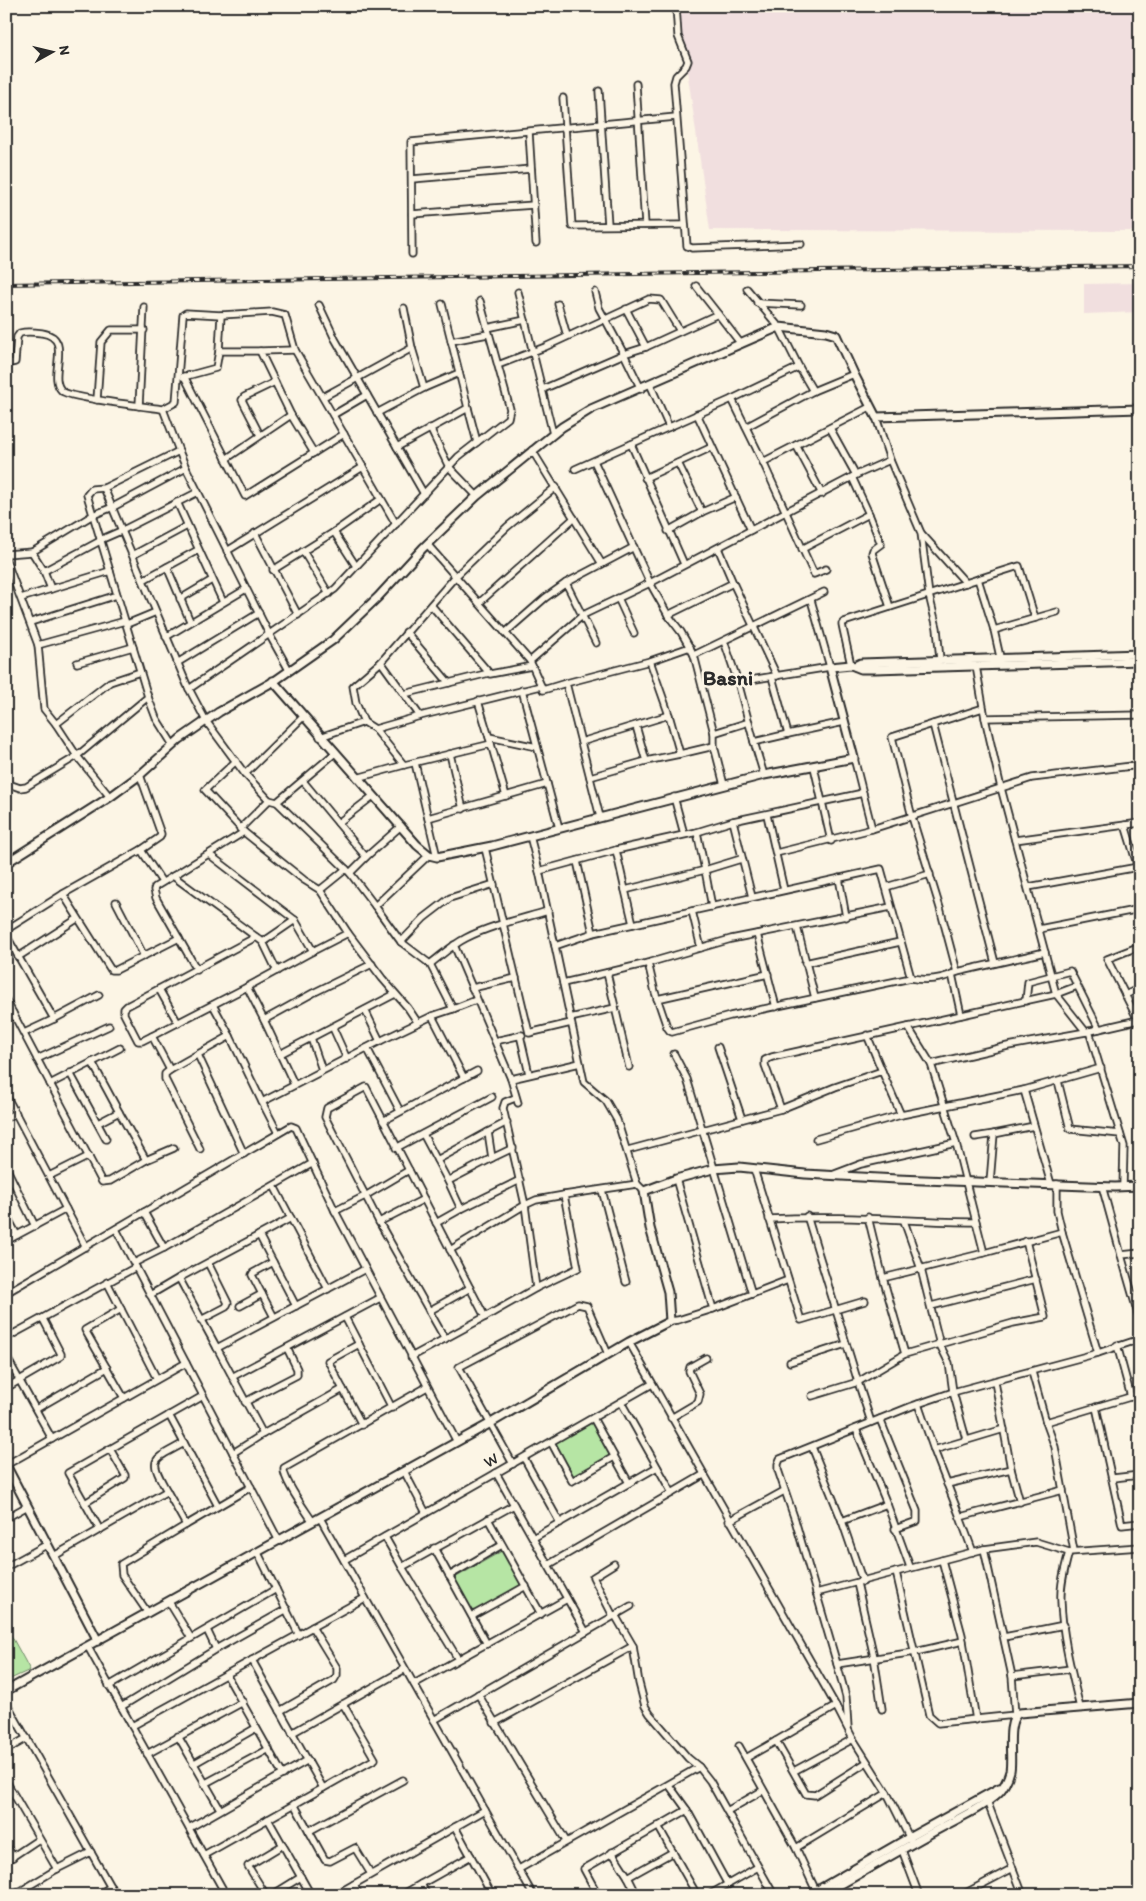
<svg xmlns="http://www.w3.org/2000/svg" width="1146" height="1901" viewBox="0 0 1146 1901" font-family="Itim,sans-serif">
<rect width="100%" height="100%" fill="#fcf5e5"/>
<filter id="ink" filterUnits="userSpaceOnUse"><feTurbulence type="fractalNoise" baseFrequency=".02" numOctaves="2"/><feDisplacementMap in="SourceGraphic" scale="10" xChannelSelector="R" yChannelSelector="G"/><feConvolveMatrix kernelMatrix="1 2 1 2 8 2 1 2 1" color-interpolation-filters="sRGB"/></filter>
<g filter="url(#ink)">
<!-- built -->
<g fill="#f1dfdf">
<polygon points="678,6 1140,6 1140,231 710,230"/>
<polygon points="1140,283 1140,312 1084,314 1084,284"/>
</g>
<!-- green -->
<g fill="#b6e5a4" stroke="#708868">
<polygon points="592,1423 610,1455 573,1476 555,1443"/>
<polygon points="502,1551 521,1585 472,1613 453,1579"/>
<polygon points="6,1626 30,1670 6,1681"/>
</g>
<g fill="none" stroke-linecap="round" stroke-linejoin="round">
<defs>
<g id="minor">
<polyline points="676,6 678,36 688,61 686,66 676,76 674,83 687,246 692,248 801,244"/>
<polyline points="636,84 645,225"/>
<polyline points="599,91 608,225"/>
<polyline points="563,98 572,226 684,225"/>
<polyline points="529,132 536,243"/>
<polyline points="412,179 531,169"/>
<polyline points="412,214 534,205"/>
<polyline points="412,254 411,142 676,117"/>
<polyline points="696,286 718,314"/>
<polyline points="747,289 779,327 799,367 732,399 763,462 870,407"/>
<polyline points="518,292 553,434"/>
<polyline points="595,292 599,308 624,354 646,347 718,314 741,344"/>
<polyline points="757,303 801,305"/>
<polyline points="442,304 468,408"/>
<polyline points="558,304 567,336"/>
<polyline points="319,305 335,339 424,494"/>
<polyline points="626,309 646,347"/>
<polyline points="221,315 219,351 260,351"/>
<polyline points="487,328 525,320"/>
<polyline points="451,341 488,334"/>
<polyline points="295,350 260,351 291,415 314,453"/>
<path d="M6 364 15 362 17 337 20 333C27 331 35 332 42 333 75 338 46 376 62 391 69 398 148 407 163 409"/>
<polyline points="498,365 545,347 649,299 661,300 680,331"/>
<polyline points="799,367 813,391"/>
<polyline points="184,376 245,496 344,434"/>
<polyline points="183,377 216,368 219,351"/>
<polyline points="650,384 669,427"/>
<polyline points="424,388 459,373"/>
<polyline points="543,389 624,354 641,389"/>
<polyline points="323,397 412,348 404,308"/>
<polyline points="97,400 101,342 111,330 144,330"/>
<polyline points="139,406 144,307"/>
<polyline points="377,413 424,388 412,348"/>
<polyline points="697,414 751,530"/>
<polyline points="333,415 367,395"/>
<polyline points="876,417 890,460 921,533 966,583"/>
<polyline points="746,427 813,391 854,374"/>
<polyline points="430,428 449,467 477,496"/>
<polyline points="830,428 856,475"/>
<polyline points="260,435 242,400 244,397 275,382"/>
<polyline points="631,444 684,564"/>
<polyline points="796,445 822,494"/>
<polyline points="397,447 468,408 477,442"/>
<polyline points="532,450 602,564 634,547"/>
<polyline points="179,451 163,409 176,402 183,315 186,313 221,315 272,312 285,315 295,350 363,467"/>
<polyline points="226,459 291,415"/>
<polyline points="763,462 814,574 826,569"/>
<polyline points="678,463 702,512"/>
<polyline points="575,469 732,399"/>
<polyline points="852,477 869,514"/>
<polyline points="645,478 712,447"/>
<polyline points="104,488 187,685 206,721 245,774 269,800 277,802 335,753"/>
<polyline points="177,502 223,602"/>
<polyline points="668,531 702,512 736,497"/>
<polyline points="334,532 356,566"/>
<polyline points="255,533 298,615"/>
<polyline points="921,533 929,595 937,628 940,660"/>
<polyline points="100,540 123,530 198,492"/>
<polyline points="100,541 44,571 32,552 93,515 113,507 186,468 269,634 289,670"/>
<polyline points="427,544 530,661 543,690 566,683"/>
<polyline points="802,549 869,514 881,544 873,550 872,553 890,607"/>
<polyline points="227,551 363,467 396,524"/>
<polyline points="303,551 329,594"/>
<polyline points="6,554 32,552"/>
<polyline points="133,555 187,526"/>
<polyline points="6,560 38,645 44,709 56,724"/>
<polyline points="167,567 190,621"/>
<polyline points="273,570 334,532 381,499"/>
<polyline points="44,571 51,589 110,571"/>
<polyline points="978,579 1019,566 1035,618"/>
<polyline points="143,580 198,550"/>
<polyline points="566,583 596,643"/>
<polyline points="733,583 777,676"/>
<polyline points="21,598 51,589"/>
<polyline points="618,598 634,633"/>
<polyline points="180,599 212,580"/>
<polyline points="479,603 574,518"/>
<polyline points="431,605 490,674 532,666"/>
<polyline points="668,615 733,583 718,548"/>
<polyline points="31,622 117,595"/>
<polyline points="127,624 156,612"/>
<polyline points="994,630 1057,612"/>
<polyline points="406,632 449,683"/>
<polyline points="505,633 545,598 566,583 602,564"/>
<polyline points="166,637 246,589"/>
<polyline points="724,641 738,682 830,667 811,600"/>
<polyline points="38,645 125,621"/>
<polyline points="694,655 824,592"/>
<polyline points="530,661 583,615 650,583 594,461"/>
<polyline points="650,661 690,647"/>
<polyline points="381,662 353,686 356,703 364,722 375,729 420,716"/>
<polyline points="77,663 133,647"/>
<polyline points="177,663 259,613"/>
<polyline points="851,665 843,629 842,624 844,622 978,579 994,630 1000,657"/>
<polyline points="976,666 985,718 1001,788 1056,994 1086,1032 1138,1020 1140,1024"/>
<polyline points="772,677 788,734 844,722"/>
<polyline points="738,682 754,742"/>
<polyline points="541,686 420,716 381,662 455,577 507,527 556,487"/>
<polyline points="189,689 335,589 458,457 508,418 510,409 480,301"/>
<polyline points="522,690 559,828"/>
<polyline points="404,694 489,673"/>
<polyline points="983,708 892,737 912,817 940,908 957,972 1045,952"/>
<polyline points="985,718 1140,715"/>
<polyline points="933,724 995,963"/>
<polyline points="636,726 646,761"/>
<polyline points="714,733 749,722"/>
<polyline points="320,737 364,722"/>
<polyline points="489,737 537,747"/>
<polyline points="581,742 669,715"/>
<polyline points="491,744 506,796"/>
<polyline points="173,745 156,718 148,697 87,495 92,489 104,488 179,451 186,468"/>
<polyline points="450,754 463,809"/>
<polyline points="854,758 872,829 1032,778 1140,765"/>
<polyline points="236,761 205,790 244,832 173,876 263,942 295,920 313,951 348,933 382,978 408,1008 418,1023"/>
<polyline points="415,763 437,857"/>
<polyline points="404,765 491,744 478,701"/>
<polyline points="814,767 831,841"/>
<polyline points="245,774 303,717"/>
<polyline points="764,775 754,742 788,734"/>
<polyline points="590,777 646,761 680,754"/>
<polyline points="357,778 404,765 375,729"/>
<polyline points="303,781 366,857 401,826"/>
<polyline points="6,783 20,788 26,787 77,756 148,697"/>
<polyline points="724,785 714,746 714,733 694,655 681,632 668,615 650,583 856,475 890,460"/>
<polyline points="110,797 77,756 56,724 110,682 140,672"/>
<polyline points="674,797 684,834"/>
<polyline points="277,802 350,873"/>
<polyline points="767,815 784,890"/>
<polyline points="600,817 566,683 650,661 669,715 680,754 714,746"/>
<polyline points="428,818 547,784"/>
<polyline points="733,821 752,897"/>
<polyline points="338,823 373,796"/>
<polyline points="1125,825 1140,874"/>
<polyline points="240,829 269,800"/>
<polyline points="244,832 304,880 320,890 348,933"/>
<polyline points="530,836 539,871 616,850 697,832 733,821 863,793"/>
<polyline points="1015,840 1140,823"/>
<polyline points="485,848 529,1033 571,1023"/>
<polyline points="141,850 162,882"/>
<polyline points="616,850 625,890 705,870 697,832"/>
<polyline points="6,853 12,859"/>
<polyline points="776,853 872,829"/>
<polyline points="210,855 295,920"/>
<polyline points="366,857 350,873 375,906 429,855"/>
<polyline points="577,861 593,933"/>
<polyline points="539,871 555,946"/>
<polyline points="173,876 155,887 154,890 156,898 197,970"/>
<polyline points="839,878 846,917"/>
<polyline points="886,887 930,874"/>
<polyline points="1028,887 1138,867"/>
<polyline points="320,890 346,869"/>
<polyline points="625,890 633,924"/>
<polyline points="63,894 111,970 116,970 179,938"/>
<polyline points="116,902 144,956"/>
<polyline points="375,906 401,942 424,918 450,898 494,884"/>
<polyline points="712,907 705,870 741,859"/>
<polyline points="692,911 701,948"/>
<polyline points="797,927 815,998"/>
<polyline points="1039,929 1140,909"/>
<polyline points="6,930 63,894 141,850 160,837 161,834 140,775"/>
<polyline points="757,934 776,1007"/>
<polyline points="6,935 54,1019 99,995"/>
<polyline points="263,942 277,971"/>
<path d="M401 942 430 964C442 955 452 945 466 938 491 925 521 919 548 911"/>
<polyline points="454,945 511,1079 518,1103"/>
<polyline points="18,957 77,919"/>
<path d="M648 963 655 992 667 1027 670 1031 672 1032 730 1016 911 978C926 981 943 979 957 972"/>
<polyline points="805,963 900,942"/>
<polyline points="607,973 629,1067"/>
<polyline points="952,974 961,1015"/>
<polyline points="563,983 648,963 731,939 891,907"/>
<polyline points="247,987 152,1036 170,1070 230,1036 262,1102"/>
<polyline points="472,988 516,978"/>
<polyline points="159,989 178,1023"/>
<polyline points="1125,995 1140,988"/>
<polyline points="657,999 768,974"/>
<polyline points="6,1000 102,1182 110,1181 146,1160 174,1148"/>
<polyline points="1026,1001 1028,982 1070,971 1099,1029"/>
<polyline points="213,1005 230,1036"/>
<polyline points="453,1009 476,1000"/>
<polyline points="365,1010 380,1041"/>
<polyline points="432,1016 464,1078"/>
<polyline points="6,1017 13,1013"/>
<polyline points="570,1018 615,1008"/>
<polyline points="264,1020 247,987 313,951"/>
<polyline points="1138,1020 1107,959 1140,946"/>
<polyline points="908,1027 772,1057 765,1060 765,1065 781,1109 835,1087 882,1071 901,1115 1024,1090 1101,1068"/>
<polyline points="333,1028 347,1059"/>
<polyline points="1089,1031 1124,1146 1123,1186"/>
<polyline points="24,1033 54,1019"/>
<polyline points="520,1035 529,1074"/>
<polyline points="867,1035 882,1071"/>
<polyline points="152,1036 142,1041 138,1041 124,1014 124,1009 127,1006 256,937"/>
<polyline points="311,1038 322,1070"/>
<polyline points="495,1041 522,1035"/>
<polyline points="718,1047 742,1119"/>
<polyline points="367,1048 400,1111"/>
<polyline points="280,1054 395,994"/>
<polyline points="674,1054 687,1079 752,1294 713,1309"/>
<polyline points="198,1055 244,1154"/>
<polyline points="37,1059 109,1026"/>
<polyline points="92,1062 119,1112 98,1123"/>
<polyline points="931,1064 1008,1046 1086,1032"/>
<polyline points="170,1070 165,1074 165,1079 200,1149"/>
<polyline points="70,1073 106,1139"/>
<polyline points="511,1079 580,1063"/>
<polyline points="1058,1081 1070,1129 1120,1134"/>
<polyline points="50,1084 120,1048"/>
<polyline points="294,1084 264,1020 313,993 372,964"/>
<polyline points="1024,1090 1051,1184"/>
<polyline points="6,1095 86,1247"/>
<polyline points="515,1098 505,1102 503,1108 525,1205 536,1288"/>
<polyline points="119,1112 146,1160"/>
<polyline points="6,1118 16,1113"/>
<polyline points="383,1121 477,1071"/>
<polyline points="278,1133 262,1102 380,1041 432,1016 453,1009 430,964"/>
<polyline points="423,1134 448,1181"/>
<polyline points="975,1137 994,1134"/>
<polyline points="816,1139 901,1115"/>
<polyline points="396,1148 492,1097"/>
<polyline points="628,1150 781,1109"/>
<polyline points="492,1158 513,1148"/>
<polyline points="437,1160 488,1132"/>
<polyline points="6,1167 35,1226"/>
<polyline points="754,1169 801,1320 865,1301"/>
<polyline points="832,1175 861,1164 956,1143"/>
<polyline points="49,1176 89,1156"/>
<polyline points="990,1182 994,1134 1034,1126"/>
<polyline points="637,1184 617,1120 606,1101 584,1082 555,946 593,933 881,869 911,978"/>
<polyline points="1057,1184 1057,1211 1062,1232 1098,1353"/>
<polyline points="274,1186 328,1289"/>
<polyline points="1102,1186 1121,1255"/>
<polyline points="602,1190 626,1282"/>
<polyline points="564,1195 637,1184 644,1191"/>
<polyline points="424,1199 379,1222 445,1339"/>
<polyline points="461,1209 520,1180"/>
<polyline points="335,1211 365,1196 409,1170"/>
<polyline points="144,1212 164,1248 313,1163"/>
<polyline points="6,1215 17,1235"/>
<polyline points="807,1216 858,1382 905,1354"/>
<polyline points="868,1217 883,1278 905,1354 1013,1323 1045,1317 1026,1241"/>
<path d="M769 1219C839 1215 907 1221 976 1222"/>
<polyline points="904,1221 921,1269 940,1345 949,1363 953,1392 966,1439"/>
<polyline points="379,1222 325,1117 327,1108 366,1087 485,1317 411,1357"/>
<polyline points="436,1223 461,1209 448,1181 492,1158 488,1132 507,1122"/>
<polyline points="116,1229 279,1541"/>
<polyline points="1062,1232 984,1253 956,1143 931,1064 908,1027 1056,994 1077,986"/>
<polyline points="259,1235 296,1306"/>
<polyline points="6,1241 66,1209"/>
<polyline points="450,1250 525,1205 536,1200 564,1195 578,1268 536,1288 485,1317"/>
<polyline points="1140,1253 1121,1255 1140,1321"/>
<polyline points="273,1262 253,1273 252,1275 274,1317"/>
<polyline points="134,1263 164,1248"/>
<polyline points="179,1278 291,1218"/>
<polyline points="883,1278 984,1253"/>
<polyline points="107,1282 157,1379"/>
<polyline points="6,1293 291,1126 296,1128 335,1211 457,1442"/>
<polyline points="752,1294 788,1280"/>
<polyline points="150,1295 179,1278 217,1348"/>
<polyline points="240,1306 262,1294"/>
<polyline points="931,1306 1036,1279"/>
<polyline points="121,1309 85,1330 124,1398"/>
<polyline points="429,1311 470,1288"/>
<polyline points="345,1317 392,1408"/>
<polyline points="201,1320 226,1307 228,1303 208,1263"/>
<polyline points="670,1321 678,1320 713,1309 676,1179"/>
<polyline points="6,1338 136,1267"/>
<polyline points="629,1342 836,1706 853,1739 887,1793 911,1841"/>
<polyline points="359,1344 328,1361 362,1425"/>
<polyline points="1117,1345 1131,1397"/>
<polyline points="6,1356 52,1439"/>
<polyline points="790,1362 846,1344"/>
<polyline points="1032,1372 1046,1422 1140,1394"/>
<polyline points="232,1377 380,1298"/>
<polyline points="995,1382 1011,1469 1020,1502"/>
<polyline points="6,1388 61,1356 61,1354 43,1319"/>
<polyline points="812,1396 858,1382 871,1422"/>
<polyline points="245,1402 297,1375 297,1369 287,1348"/>
<polyline points="621,1402 672,1493"/>
<polyline points="918,1404 934,1450 1004,1429"/>
<polyline points="1096,1407 1122,1525 1140,1523"/>
<polyline points="36,1409 107,1368"/>
<polyline points="169,1415 218,1506"/>
<polyline points="593,1418 629,1483"/>
<polyline points="671,1418 698,1402 700,1394 689,1371 690,1367 706,1358"/>
<polyline points="880,1419 917,1511 917,1521 895,1529"/>
<polyline points="1046,1422 1055,1447 1074,1551"/>
<polyline points="856,1429 887,1504"/>
<polyline points="263,1434 343,1389"/>
<polyline points="551,1442 572,1481 614,1457"/>
<polyline points="812,1447 842,1521 863,1582"/>
<polyline points="934,1450 960,1517"/>
<polyline points="233,1453 263,1434 217,1348 365,1269"/>
<polyline points="524,1458 560,1523"/>
<polyline points="513,1464 459,1367 578,1304 587,1306 608,1354"/>
<polyline points="6,1465 186,1363"/>
<polyline points="404,1471 426,1513"/>
<polyline points="496,1473 586,1632"/>
<polyline points="1113,1478 1140,1475"/>
<polyline points="947,1484 1011,1469"/>
<path d="M167 1491C148 1457 152 1461 184 1443"/>
<polyline points="85,1503 125,1478 125,1475 110,1449"/>
<polyline points="6,1518 24,1508"/>
<polyline points="320,1518 533,1895"/>
<polyline points="488,1519 541,1614"/>
<polyline points="729,1521 784,1491"/>
<polyline points="842,1521 887,1504 910,1567"/>
<path d="M313 1522C306 1511 282 1479 284 1468L427 1387"/>
<polyline points="100,1530 68,1473 203,1396"/>
<polyline points="385,1537 402,1567 458,1659"/>
<polyline points="533,1538 657,1467"/>
<polyline points="434,1548 487,1644"/>
<polyline points="973,1552 960,1517 1063,1490"/>
<path d="M1069 1552C1065 1567 1060 1585 1061 1601 1062 1636 1072 1674 1080 1708"/>
<polyline points="258,1553 299,1635"/>
<polyline points="54,1556 167,1491 186,1525 251,1487"/>
<polyline points="344,1560 652,1384"/>
<polyline points="942,1560 962,1635 976,1720"/>
<polyline points="548,1565 703,1475"/>
<polyline points="6,1567 48,1544"/>
<polyline points="402,1567 514,1505"/>
<polyline points="896,1572 929,1715 938,1723 1015,1715 1012,1676 984,1549"/>
<polyline points="449,1576 502,1545"/>
<polyline points="857,1583 874,1657 882,1709"/>
<polyline points="816,1593 984,1549 1036,1542 1069,1552 1140,1547"/>
<polyline points="169,1602 191,1638"/>
<polyline points="148,1613 122,1575 121,1564 186,1525"/>
<polyline points="615,1615 633,1646 639,1683 645,1706 650,1714 688,1758 699,1767"/>
<polyline points="472,1616 526,1586"/>
<polyline points="613,1616 593,1577 614,1564"/>
<polyline points="207,1630 216,1649"/>
<polyline points="1004,1637 1064,1625"/>
<polyline points="88,1647 226,1895"/>
<polyline points="252,1660 323,1788"/>
<polyline points="837,1664 915,1652 963,1641"/>
<polyline points="226,1674 283,1775"/>
<polyline points="1012,1676 1071,1669"/>
<polyline points="414,1684 567,1599"/>
<polyline points="109,1686 276,1589"/>
<polyline points="478,1694 566,1841"/>
<polyline points="6,1702 115,1895"/>
<polyline points="121,1707 216,1649 287,1609"/>
<polyline points="280,1711 334,1680 337,1675 337,1668 312,1627"/>
<polyline points="434,1720 631,1606"/>
<polyline points="494,1723 633,1646"/>
<polyline points="132,1726 365,1598"/>
<polyline points="848,1727 846,1697 837,1664 795,1520 778,1470 778,1464 780,1459 912,1406 953,1392 1098,1353 1140,1339"/>
<polyline points="292,1733 343,1704"/>
<polyline points="178,1736 220,1809"/>
<polyline points="776,1741 836,1706"/>
<polyline points="739,1746 796,1848 816,1891"/>
<polyline points="6,1750 27,1738"/>
<polyline points="147,1754 243,1702"/>
<polyline points="746,1758 776,1741 806,1794 815,1795 867,1762"/>
<polyline points="193,1764 256,1728"/>
<polyline points="794,1771 853,1739"/>
<polyline points="6,1781 57,1869"/>
<polyline points="204,1784 269,1749"/>
<polyline points="669,1785 687,1810 728,1885"/>
<polyline points="987,1801 1023,1895"/>
<polyline points="294,1804 325,1860 330,1861 355,1848 371,1874"/>
<polyline points="727,1811 762,1791"/>
<polyline points="268,1819 311,1895"/>
<polyline points="658,1826 697,1895"/>
<polyline points="455,1827 492,1895"/>
<polyline points="189,1828 308,1760"/>
<polyline points="309,1831 403,1780"/>
<polyline points="6,1845 13,1857"/>
<polyline points="796,1848 887,1793"/>
<polyline points="902,1850 919,1895"/>
<polyline points="612,1852 628,1877 673,1852"/>
<polyline points="204,1855 375,1759 343,1704 405,1669"/>
<polyline points="6,1861 39,1839"/>
<polyline points="519,1869 699,1767 710,1781 774,1895"/>
<polyline points="628,1877 637,1895"/>
<polyline points="354,1884 359,1895"/>
<polyline points="421,1884 471,1856"/>
<polyline points="14,1895 57,1869 91,1852"/>
<polyline points="97,1895 111,1887"/>
<polyline points="266,1895 248,1866 283,1845"/>
<polyline points="272,1895 301,1877"/>
<polyline points="335,1895 485,1810"/>
<polyline points="402,1895 421,1884 427,1895"/>
<polyline points="598,1895 584,1869 687,1810"/>
<polyline points="709,1895 758,1867"/>
<polyline points="962,1895 1013,1868"/>
</g>
<g id="tertiary">
<polyline points="855,666 861,663 1140,654"/>
<polyline points="273,681 417,845 429,855 437,857 492,846 764,775 854,758 830,667 851,665 861,669 875,669 1140,661"/>
<polyline points="6,863 110,797 140,775 180,739 219,712 276,680 333,640 378,597 423,548 477,496 562,427 591,409 779,327 826,332 836,335 854,374 876,417 1140,409"/>
<polyline points="6,1465 98,1641"/>
<polyline points="6,1691 491,1423 629,1342 670,1321 668,1292 650,1228 644,1191 676,1179 713,1169 739,1167 805,1174 897,1179 1115,1187 1140,1186"/>
<polyline points="809,1895 910,1837 999,1788"/>
<path d="M822 1895C859 1874 897 1852 935 1831 954 1820 981 1809 997 1794 1003 1789 1008 1779 1010 1771 1013 1757 1005 1721 1019 1713L1140 1703"/>
</g>
</defs>
<!-- minor casing -->
<use href="#minor" stroke="#2b2b2b" stroke-width="9"/>
<!-- tertiary casing -->
<use href="#tertiary" stroke="#2b2b2b" stroke-width="11"/>
<!-- minor -->
<use href="#minor" stroke="#fcf5e5" stroke-width="5.5"/>
<!-- tertiary -->
<use href="#tertiary" stroke="#fcf5e5" stroke-width="7"/>
<defs>
<polyline id="rail" points="6,284 1140,266"/>
</defs>
<!-- rail casing -->
<use href="#rail" stroke="#2b2b2b" stroke-width="4"/>
<!-- rail -->
<use href="#rail" stroke="#fcf5e5" stroke-width="2" stroke-dasharray="5.5" stroke-linecap="butt"/>
</g>
</g>
<g text-anchor="middle" dominant-baseline="central" stroke-width="5" stroke-linejoin="round" paint-order="stroke">
<!-- street labels -->
<g font-size="16" fill="#2b2b2b" stroke="#fcf5e5">
<text transform="translate(491 1460) rotate(-30)">W</text>
</g>
<!-- district labels -->
<g font-size="21" font-weight="bold" fill="#2b2b2b" stroke="#fcf5e5">
<text x="728" y="677">Basni</text>
</g>
</g>
<!-- margin -->
<rect width="1146" height="1901" fill="none" stroke="#fcf5e5" stroke-width="25"/>
<rect x="12" y="12" width="1121" height="1876" fill="none" stroke="#2b2b2b" stroke-width="2" filter="url(#ink)"/>
<!-- north arrow -->
<g transform="translate(52 52) rotate(82)" stroke="#fcf5e5" stroke-width="4" paint-order="stroke">
<path d="M0-4L9 19L0 12L-9 19Z" fill="#2b2b2b"/>
<text y="-8" font-size="14" font-weight="bold" text-anchor="middle" fill="#2b2b2b">N</text>
</g>
</svg>
